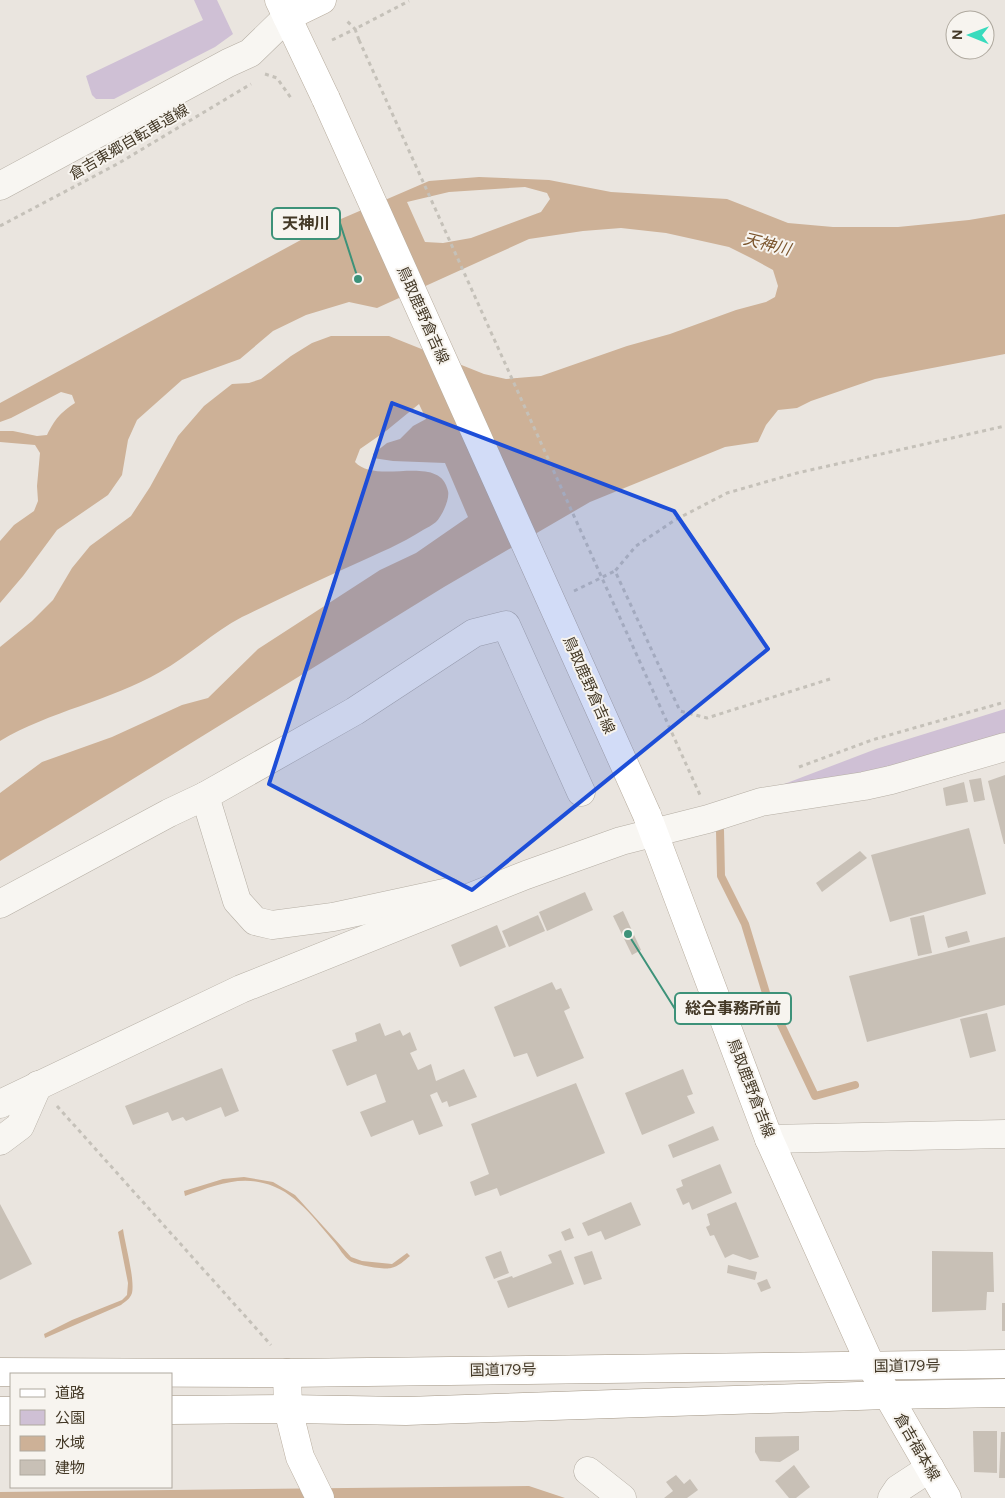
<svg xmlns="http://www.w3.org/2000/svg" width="1005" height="1498" viewBox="0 0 1005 1498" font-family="'DM Sans','Noto Sans JP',sans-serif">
<rect width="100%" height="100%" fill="#eae5df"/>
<!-- green -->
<g fill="#cfc0d5">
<polygon points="194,0 217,0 233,34 215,47 114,99 96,99 92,95 86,76 203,20"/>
<polygon points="1005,709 1005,743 894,776 779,786 876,749"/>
</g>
<!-- water -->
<g fill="#cdb197" fill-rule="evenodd">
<path d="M479 177 549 180 611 192 727 199 788 223 833 227H898L969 220 1005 214V354L875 379 811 401 797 408 778 410 766 425 758 442 725 447 590 502 444 587 0 861V793L42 762 112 737 182 705 208 698 258 649 380 570 416 553 468 517 445 463 393 461 373 458V454L387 443 400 439 413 426 426 419 419 404 386 431 360 449 355 462C377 486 440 452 448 491 450 499 442 516 436 522 432 525 427 528 423 530 401 544 379 553 355 564 317 581 279 599 242 617 213 632 189 656 160 672 110 701 50 711 0 741V647L32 621 53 600 72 568 90 546 131 516 150 487 178 436 204 406 232 384 249 383 261 379 291 356 312 343 331 336H389L484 374 506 379 541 376 627 346 670 334 736 310 766 302 775 297 778 286 773 270 753 259 729 247 666 233 621 228 583 231 529 239 377 308 349 302 306 315 273 331 240 359 182 380 137 420 128 440 122 475 108 495 57 530 23 576 0 603V541L14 525 34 511 38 501 37 486 40 453 35 445 0 442V431H13L37 436 47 435C55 419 60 413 75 403L72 395 61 392 11 418 0 422V403L334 222 429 181ZM525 187 547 193 550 199 541 212 471 238 443 243 425 242 407 202 449 192Z"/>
<path d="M244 1177 273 1182 295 1195 351 1257 362 1261 392 1264 407 1253 410 1256C405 1260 398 1267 391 1268 384 1270 356 1265 350 1261 344 1257 339 1248 335 1243 315 1220 295 1190 263 1183 236 1176 211 1187 185 1196L184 1191 223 1179Z"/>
<path d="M123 1229C125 1244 135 1279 132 1293 130 1299 126 1301 121 1305L45 1338 44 1334 72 1320 122 1300 127 1295 128 1283 118 1232Z"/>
<polygon points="529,1486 565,1498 0,1498 0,1492"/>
</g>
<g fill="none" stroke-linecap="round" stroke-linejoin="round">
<!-- stream -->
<polyline stroke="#cdb197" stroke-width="8" points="720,830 721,876 745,924 766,993 815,1096 855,1085"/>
</g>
<!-- building -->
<g fill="#c8c0b6">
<polygon points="1005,775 1005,844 1004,844 988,781"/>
<polygon points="981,778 985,800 974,802 969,780"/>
<polygon points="964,782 968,802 946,806 943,788"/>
<polygon points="969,828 986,894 890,922 871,855"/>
<polygon points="860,851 867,858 822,892 816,883"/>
<polygon points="585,892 593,910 547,931 539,912"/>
<polygon points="623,911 641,950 632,955 613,916"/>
<polygon points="538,915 545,931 509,947 502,931"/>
<polygon points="924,915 932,953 918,956 910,918"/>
<polygon points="497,925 506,947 460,967 451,945"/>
<polygon points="967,931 970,942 948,948 945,937"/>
<polygon points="1005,937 1005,1005 867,1042 849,976"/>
<polygon points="552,982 556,990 561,988 570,1008 564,1011 584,1058 537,1077 527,1053 514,1057 494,1007"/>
<polygon points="987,1013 996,1051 970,1058 960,1019"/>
<polygon points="380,1023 385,1036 400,1030 403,1036 410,1032 417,1050 410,1053 418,1070 431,1064 436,1081 464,1069 477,1097 449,1107 447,1101 442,1103 437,1092 430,1095 443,1126 419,1135 413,1120 371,1137 360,1112 386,1102 376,1074 347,1086 332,1050 357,1041 355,1033"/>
<polygon points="222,1068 239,1111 225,1117 221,1107 186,1121 183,1117 172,1121 168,1112 133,1125 125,1106"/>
<polygon points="683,1069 693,1094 687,1096 695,1113 642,1135 625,1093"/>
<polygon points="576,1083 605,1153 500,1196 497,1188 475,1196 470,1182 489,1174 471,1124"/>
<polygon points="713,1126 719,1140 673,1158 668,1145"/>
<polygon points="720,1164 732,1193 692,1210 689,1202 683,1205 676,1189 683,1186 681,1180"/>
<polygon points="631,1202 641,1225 605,1240 601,1231 588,1236 582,1223"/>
<polygon points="736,1202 759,1257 750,1260 733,1254 725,1258 714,1235 710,1236 706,1227 710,1225 707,1214"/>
<polygon points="0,1204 32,1264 0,1280"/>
<polygon points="570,1228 574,1238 565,1241 561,1232"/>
<polygon points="561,1250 574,1284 508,1308 497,1281 512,1276 513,1278 552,1263 548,1255"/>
<polygon points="501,1251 509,1273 494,1279 485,1257"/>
<polygon points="592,1251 602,1279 584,1285 574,1257"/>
<polygon points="932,1251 993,1252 994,1292 987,1292 986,1310 932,1312"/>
<polygon points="728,1265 757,1272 755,1280 727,1273"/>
<polygon points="767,1279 771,1288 761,1292 757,1283"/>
<rect x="1002" y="1303" width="3" height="28"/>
<polygon points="973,1431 997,1431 997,1473 974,1472"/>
<polygon points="1001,1432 1005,1432 1005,1478 999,1478"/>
<polygon points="799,1436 799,1450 780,1462 760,1461 755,1452 755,1437"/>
<polygon points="794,1465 810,1487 796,1498 789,1498 775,1481"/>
<polygon points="676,1475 684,1484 690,1479 698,1490 687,1498 664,1498 673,1491 666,1482"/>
</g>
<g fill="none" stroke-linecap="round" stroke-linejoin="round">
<defs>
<g id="minor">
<polyline points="0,186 228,63 250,53 287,17"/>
<polyline points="449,892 333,917 272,925 255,921 237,901 205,796 355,711 474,633 506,625 581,792"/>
<polyline points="0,904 169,813 205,796"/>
<polyline points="0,1104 241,989 526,875 621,841 708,819 761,802 864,786 891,780 1005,747"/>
<polyline points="769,1139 1005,1134"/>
<polyline points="0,1141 20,1126 38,1085"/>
<polyline points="588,1471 622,1498"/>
<polyline points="892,1498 898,1489 930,1468"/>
</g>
<g id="major">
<polyline points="279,0 326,99"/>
<polyline points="287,17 322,0"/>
<polyline points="647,815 769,1139 871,1366 947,1498"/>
<polyline points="287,1373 288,1409 300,1457 320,1498"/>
</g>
<g id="highway">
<polyline points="0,1372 287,1373 1005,1364"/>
<polyline points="171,1410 288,1409 406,1411 887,1395 1005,1393"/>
<polyline points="0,1411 11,1411"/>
</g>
</defs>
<!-- minor casing -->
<use href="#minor" stroke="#b5aea4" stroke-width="29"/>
<!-- major casing -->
<use href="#major" stroke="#b7ac9d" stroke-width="29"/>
<!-- highway casing -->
<use href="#highway" stroke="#a29685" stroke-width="29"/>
<!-- path -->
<g stroke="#c5c1b9" stroke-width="3" stroke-dasharray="4 4" stroke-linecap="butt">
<polyline points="332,40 355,29 345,19"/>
<polyline points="359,40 355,29 409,1"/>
<polyline points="265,74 277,78 291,98"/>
<polyline points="0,226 119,163 251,84"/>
<polyline points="574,591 615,571"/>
<polyline points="830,679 707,718 680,711 615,571 636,546 675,520 727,493 797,473 1005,426"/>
<polyline points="799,767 872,740 1005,702"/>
<polyline points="57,1106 271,1345"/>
</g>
<!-- minor -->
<use href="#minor" stroke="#f8f6f2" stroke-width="28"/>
<!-- major -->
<use href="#major" stroke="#fff" stroke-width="28"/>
<!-- highway -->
<use href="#highway" stroke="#fff" stroke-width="28"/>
<defs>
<polyline id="major-bridge" points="326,99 647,815"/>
</defs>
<!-- major-bridge casing -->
<use href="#major-bridge" stroke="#b7ac9d" stroke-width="29" stroke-linecap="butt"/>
<!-- path-bridge -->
<polyline stroke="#c5c1b9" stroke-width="3" stroke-dasharray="4 4" stroke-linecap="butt" points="359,40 700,795"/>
<!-- major-bridge -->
<use href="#major-bridge" stroke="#fff" stroke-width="28"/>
</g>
<!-- marked area -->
<path fill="#1d4ed8" fill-opacity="0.2" stroke="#1d4ed8" stroke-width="4" stroke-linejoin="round" d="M392 403 674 511 768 649 472 890 269 784Z"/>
<g text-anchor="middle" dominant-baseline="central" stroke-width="4" stroke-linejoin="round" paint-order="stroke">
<!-- street labels -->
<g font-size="15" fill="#433826" stroke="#f7f4ef">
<text transform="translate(129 142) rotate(-30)">倉吉東郷自転車道線</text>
<text transform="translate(423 315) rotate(66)">鳥取鹿野倉吉線</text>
<text transform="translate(589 685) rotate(66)">鳥取鹿野倉吉線</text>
<text transform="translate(751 1088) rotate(69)">鳥取鹿野倉吉線</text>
<text transform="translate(907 1366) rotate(-1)">国道179号</text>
<text transform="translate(503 1370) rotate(-1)">国道179号</text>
<text transform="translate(917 1447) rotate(60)">倉吉福本線</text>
</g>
<!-- water labels -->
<g font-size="16" font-style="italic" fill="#7b552d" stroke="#f7f4ef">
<text transform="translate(767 244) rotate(14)">天神川</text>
</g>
</g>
<!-- callouts -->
<path fill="none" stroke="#3d9279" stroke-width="2" d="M358 279L340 223M628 934L675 1009"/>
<g fill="#3d9279" stroke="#f7f4ef" stroke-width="2">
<circle cx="358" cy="279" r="5"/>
<circle cx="628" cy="934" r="5"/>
</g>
<g fill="#f7f4ef" stroke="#3d9279" stroke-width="2">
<rect x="272" y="208" width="68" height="31" rx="5"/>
<rect x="675" y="993" width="116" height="31" rx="5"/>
</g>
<g font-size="16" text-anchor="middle" font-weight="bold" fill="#433826">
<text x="306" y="229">天神川</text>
<text x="733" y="1014">総合事務所前</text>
</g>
<!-- legend -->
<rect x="10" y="1373" width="162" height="115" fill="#f7f4ef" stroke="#afa99f"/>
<rect x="20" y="1389" width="25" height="8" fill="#ffffff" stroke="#afa99f"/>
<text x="55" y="1398" font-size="15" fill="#433826">道路</text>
<rect x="20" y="1410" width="25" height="15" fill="#cfc0d5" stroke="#afa99f"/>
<text x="55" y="1423" font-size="15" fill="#433826">公園</text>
<rect x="20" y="1436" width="25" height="15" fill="#cdb197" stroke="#afa99f"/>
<text x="55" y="1448" font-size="15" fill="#433826">水域</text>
<rect x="20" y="1460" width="25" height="15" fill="#c8c0b6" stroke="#afa99f"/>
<text x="55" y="1473" font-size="15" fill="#433826">建物</text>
<!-- north arrow -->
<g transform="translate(970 35) rotate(271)"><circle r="24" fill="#f7f4ef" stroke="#afa99f"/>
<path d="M0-4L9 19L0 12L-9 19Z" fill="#38dbbd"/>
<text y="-8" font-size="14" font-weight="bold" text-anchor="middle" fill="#433826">N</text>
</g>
</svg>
